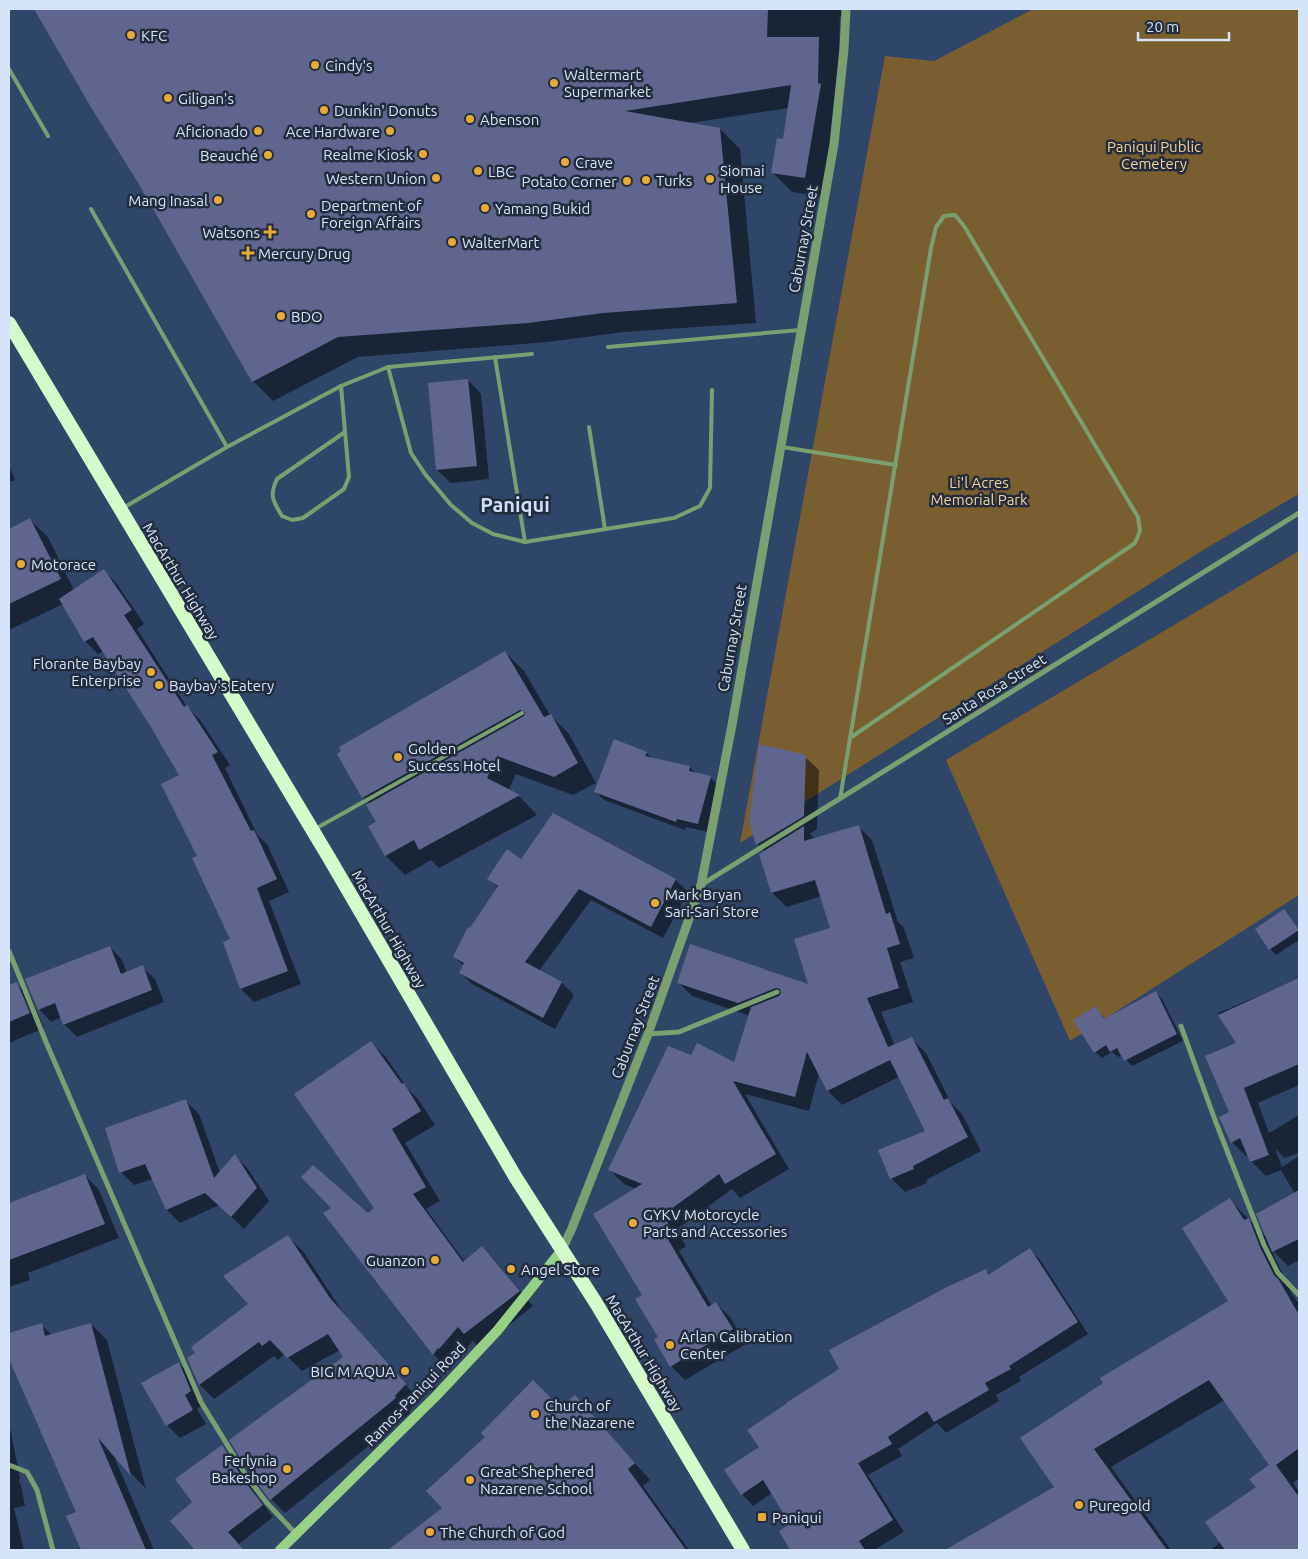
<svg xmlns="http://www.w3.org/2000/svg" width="1308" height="1559" viewBox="0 0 1308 1559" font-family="Ubuntu,sans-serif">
<rect width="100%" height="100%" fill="#304668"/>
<!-- green -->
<g fill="#795e30">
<polygon points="1033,9 1299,9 1299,494 1208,547 740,843 885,56 934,61"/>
<polygon points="1299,551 1299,895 1070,1041 946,760"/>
</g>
<!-- shadow -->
<g fill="#0007">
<polygon points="36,9 845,9 846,16 840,16 837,102 825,197 792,192 773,173 784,140 789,108 690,123 720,129 740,149 756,323 624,332 548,342 358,357 273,401 253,381 138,180 93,108"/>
<polygon points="468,380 481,394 489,479 451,483 437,470"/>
<polygon points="9,466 15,480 9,482"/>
<polygon points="30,520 48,537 74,590 104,571 117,584 144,624 137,629 187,707 200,720 230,765 225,768 258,836 267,844 289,892 269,901 301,984 254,1002 241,989 224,943 232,940 199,856 181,776 150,723 104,651 98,654 85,641 63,604 9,630 9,530"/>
<polygon points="505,652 524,671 550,715 569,734 596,783 573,795 516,774 508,791 519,796 537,815 439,868 431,860 405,875 386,856 370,826 378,822 370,804 363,797 339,754"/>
<polygon points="646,753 652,758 690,767 696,774 710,777 719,786 707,832 686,827 685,830 604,800 595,791"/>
<polygon points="805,757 819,770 817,829 810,834 815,839 858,826 872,840 898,922 904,928 914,958 900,962 913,1002 881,1012 895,1046 912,1039 926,1053 951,1103 962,1114 981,1151 926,1180 927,1183 905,1192 891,1178 927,1132 899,1077 842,1105 828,1091 819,1073 809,1111 745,1094 789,1169 740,1198 732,1189 676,1230 686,1246 679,1251 712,1306 716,1303 730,1317 746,1344 685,1380 671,1366 643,1295 637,1189 624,1184 610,1170 692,1057 735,1063 750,1016 692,996 678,982 810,986 831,929 822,896 787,907 772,893 761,855 765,852 758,845 750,821"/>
<polygon points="521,861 676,880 688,892 663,938 591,900 539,971 562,983 574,995 555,1029 472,984 460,972 464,966 454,957 498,888 488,878"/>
<polygon points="1284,911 1299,930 1299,940 1276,955 1270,949"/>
<polygon points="110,947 122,960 127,973 142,967 155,979 164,1002 77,1037 64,1024 62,1017 51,1022 39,1009"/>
<polygon points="1299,979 1299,1085 1258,1103 1269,1133 1299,1115 1299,1153 1284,1158 1275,1148 1282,1167 1299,1156 1299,1260 1288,1266 1271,1249 1292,1294 1299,1304 1299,1478 1293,1483 1299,1492 1299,1550 1210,1550 1221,1542 1271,1465 1225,1400 1111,1467 1171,1550 947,1550 1056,1487 1230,1302 1230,1200 1268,1239 1295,1194 1281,1170 1266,1176 1251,1161 1249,1155 1246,1156 1232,1142 1231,1113 1238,1044 1218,1013"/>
<polygon points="9,984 10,986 17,984 31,998 44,1028 9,1043"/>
<polygon points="1156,993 1162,999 1183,1041 1132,1066 1122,1055 1118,1057 1112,1052 1102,1058 1095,1052 1096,1008 1106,1020"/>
<polygon points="371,1043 386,1057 408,1089 418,1099 435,1125 405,1143 440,1201 426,1209 465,1262 482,1247 496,1262 533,1306 480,1348 473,1341 448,1368 433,1354 368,1215 375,1209"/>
<polygon points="186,1101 199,1114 220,1173 235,1156 248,1169 269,1201 244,1229 219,1205 180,1223 167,1210 153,1179 134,1185 121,1172"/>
<polygon points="85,1175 99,1190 119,1238 28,1273 30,1280 9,1287 9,1205"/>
<polygon points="288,1237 303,1251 344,1314 419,1400 409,1411 410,1413 285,1513 271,1499 344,1358 340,1350 302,1371 285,1354 278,1360 274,1356 214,1399 200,1385 188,1358 197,1353 250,1304"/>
<polygon points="1030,1250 1041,1261 1088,1334 1019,1377 1021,1381 996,1395 999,1401 946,1433 937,1423 898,1449 902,1456 868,1475 904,1532 874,1550 792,1550 780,1531 792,1525 772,1493 753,1506 742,1494 760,1447 985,1271 989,1275"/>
<polygon points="91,1324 107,1340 146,1489 113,1454 154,1550 83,1550 68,1517 78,1513 9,1356 9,1334 41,1325 52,1335"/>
<polygon points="179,1363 192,1377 204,1404 197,1409 206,1424 180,1438 167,1425"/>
<polygon points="575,1396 650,1480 643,1486 689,1550 390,1550 444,1509"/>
<polygon points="9,1423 20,1478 19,1482 21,1485 25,1506 14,1508 24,1550 9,1550"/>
<polygon points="222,1447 233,1458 254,1492 273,1517 239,1544 244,1550 216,1550 181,1514 194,1503"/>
</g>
<!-- building -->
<g fill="#60658e">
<polygon points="34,9 768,9 767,37 819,37 818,83 821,84 805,178 771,173 777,138 783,139 791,85 625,111 720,128 737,303 603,313 528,323 338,337 252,382 137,181 92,109"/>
<polygon points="468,379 477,466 436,470 428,383"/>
<polygon points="30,518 61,579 9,604 9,529"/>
<polygon points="104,569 132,610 124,615 184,707 187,705 218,752 212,755 251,831 254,830 277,879 257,888 288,971 240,989 223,942 230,939 192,858 197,856 161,784 179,775 149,724 93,637 84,642 59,599"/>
<polygon points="505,651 544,717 551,714 578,763 554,777 497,756 487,778 520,795 419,850 414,840 385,856 368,826 376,822 366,805 524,716 525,712 520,710 362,798 337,754 341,751 339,747"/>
<polygon points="614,739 647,752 645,756 690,766 689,771 711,776 698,824 677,819 676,822 594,792"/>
<polygon points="759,744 806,755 804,816 756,845 749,821"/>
<polygon points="553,813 676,879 651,927 579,889 525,962 562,982 543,1018 459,973 464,963 453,957 468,927 470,928 498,886 487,879 507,849 521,859"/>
<polygon points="859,825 886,914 890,912 900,944 887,948 899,988 867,998 888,1047 912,1037 944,1100 948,1098 968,1137 913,1166 914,1169 890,1179 878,1150 925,1131 890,1060 827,1091 807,1052 795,1097 733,1081 776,1154 725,1184 719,1174 663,1215 673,1232 666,1236 708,1307 716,1302 733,1329 670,1367 654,1339 658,1337 635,1299 642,1295 593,1214 642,1184 608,1170 668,1046 691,1055 697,1043 734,1062 751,1007 779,996 781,993 780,989 776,988 738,1003 677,983 690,944 808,984 794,939 830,928 815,880 771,893 759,854 804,826 804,841"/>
<polygon points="1284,909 1299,930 1269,950 1255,929"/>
<polygon points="110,946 121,974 143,965 152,990 63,1025 55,1003 38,1010 25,979"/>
<polygon points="1299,978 1299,1064 1244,1088 1269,1155 1250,1162 1240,1138 1231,1143 1219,1117 1229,1112 1205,1056 1236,1043 1218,1015"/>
<polygon points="17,982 30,1013 9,1022 9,985"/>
<polygon points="1156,991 1177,1034 1124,1061 1117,1048 1110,1052 1106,1045 1094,1053 1073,1020 1096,1006 1104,1019"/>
<polygon points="371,1041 402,1084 404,1083 421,1111 392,1129 426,1187 413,1194 463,1262 482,1246 520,1291 464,1334 458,1327 439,1349 438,1348 433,1355 323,1213 331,1208 301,1177 313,1165 368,1213 374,1208 294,1094"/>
<polygon points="186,1099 214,1178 235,1154 257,1188 231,1217 205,1193 166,1210 145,1164 119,1173 105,1128"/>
<polygon points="85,1174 105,1224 9,1260 9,1203"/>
<polygon points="1299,1190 1299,1239 1272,1252 1256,1214"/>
<polygon points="1230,1198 1244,1220 1249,1218 1260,1247 1274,1275 1279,1280 1299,1315 1299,1448 1276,1465 1299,1497 1299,1550 1225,1550 1205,1522 1256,1487 1249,1479 1269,1465 1209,1380 1094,1449 1167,1550 945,1550 1054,1487 1020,1438 1103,1383 1100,1378 1228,1301 1182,1228"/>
<polygon points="288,1235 330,1298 406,1384 395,1396 396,1398 270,1500 251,1475 229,1440 343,1357 328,1334 287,1358 270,1340 262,1346 259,1342 199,1385 187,1358 195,1353 191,1347 248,1304 223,1276"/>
<polygon points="1030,1248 1078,1322 1009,1366 1011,1369 985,1383 989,1390 934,1422 927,1411 888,1437 892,1444 858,1463 893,1520 859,1541 865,1550 790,1550 779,1531 790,1524 763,1480 741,1495 724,1470 759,1447 747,1430 786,1404 786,1403 839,1369 829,1350 947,1287 986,1269 988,1275"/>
<polygon points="42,1323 45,1336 91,1323 131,1476 98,1438 146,1550 81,1550 66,1516 76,1512 9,1359 9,1333"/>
<polygon points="179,1362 191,1391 185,1395 193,1410 166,1426 141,1383"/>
<polygon points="533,1380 560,1407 575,1395 635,1463 628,1469 686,1550 388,1550 442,1508 426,1491 485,1437 481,1433"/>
<polygon points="222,1445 243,1479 263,1505 228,1532 244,1550 195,1550 170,1521 192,1502 175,1479"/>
</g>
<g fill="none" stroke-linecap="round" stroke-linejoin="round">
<!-- service -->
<g stroke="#7a9f70" stroke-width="4">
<polyline points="9,69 48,136"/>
<polyline points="91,209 227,447"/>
<polyline points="608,347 800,330"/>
<polyline points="495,357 525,542"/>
<polyline points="388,367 411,453 425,474 451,505 472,523 493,534 525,542 674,518 700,506 710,488 712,390"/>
<path d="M341 386 349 477 344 489 303 518 292 520 282 516C273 501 269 496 277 479L345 432"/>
<polyline points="589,427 605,529"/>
<polyline points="782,447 896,465"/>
<polyline points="123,508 227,447 341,386 388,367 532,354"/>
<polyline points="840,799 931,248 936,227 944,216 955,215 964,226 1138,517 1140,531 1135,543 850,738"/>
<polyline points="315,829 522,713"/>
</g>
<!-- minor -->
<g stroke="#7a9f70" stroke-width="5">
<polyline points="701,885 1299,513"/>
<polyline points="9,951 46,1042 201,1402 247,1477 267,1503 297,1535"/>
<polyline points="1181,1026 1215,1120 1264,1245 1278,1273 1299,1295"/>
<polyline points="648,1034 679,1032 777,992"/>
<polyline points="9,1465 27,1472 37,1490 53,1550"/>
</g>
<!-- tertiary -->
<polyline stroke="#7a9f70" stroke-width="9" points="562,1250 572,1228 648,1034 701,885 732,725 834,144 844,49 846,9"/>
<!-- secondary -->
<polyline stroke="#96d186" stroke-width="10" points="280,1550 436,1396 497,1331 562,1250"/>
<!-- trunk -->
<polyline stroke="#d4faca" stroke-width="14" points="9,323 328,856 516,1178 596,1303 743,1550"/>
</g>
<!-- markers -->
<g fill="#e8ab37" stroke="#222c3c" stroke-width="2">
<circle cx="131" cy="35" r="5"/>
<circle cx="315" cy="65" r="5"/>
<circle cx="554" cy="83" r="5"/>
<circle cx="168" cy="98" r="5"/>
<circle cx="324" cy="110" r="5"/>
<circle cx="470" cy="119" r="5"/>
<circle cx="258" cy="131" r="5"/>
<circle cx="390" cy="131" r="5"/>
<circle cx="423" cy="154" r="5"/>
<circle cx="268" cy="155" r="5"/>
<circle cx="565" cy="162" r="5"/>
<circle cx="478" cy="171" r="5"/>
<circle cx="436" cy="178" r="5"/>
<circle cx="710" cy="179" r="5"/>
<circle cx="646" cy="180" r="5"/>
<circle cx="627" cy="181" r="5"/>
<circle cx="218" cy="200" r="5"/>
<circle cx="485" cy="208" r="5"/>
<circle cx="311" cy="214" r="5"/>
<path d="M267.5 224.5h5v5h5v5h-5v5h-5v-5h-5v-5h5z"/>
<circle cx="452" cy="242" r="5"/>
<path d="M245.5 245.5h5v5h5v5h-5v5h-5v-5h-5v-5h5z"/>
<circle cx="281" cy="316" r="5"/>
<circle cx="21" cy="564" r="5"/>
<circle cx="151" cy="672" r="5"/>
<circle cx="159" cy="685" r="5"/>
<circle cx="398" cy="757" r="5"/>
<circle cx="655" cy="903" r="5"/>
<circle cx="633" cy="1223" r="5"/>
<circle cx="435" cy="1260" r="5"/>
<circle cx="511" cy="1269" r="5"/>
<circle cx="670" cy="1345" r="5"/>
<circle cx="405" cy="1371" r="5"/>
<circle cx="535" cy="1414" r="5"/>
<circle cx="287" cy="1469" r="5"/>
<circle cx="470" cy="1480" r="5"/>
<circle cx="1079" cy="1505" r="5"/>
<rect x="757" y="1512" width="10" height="10" rx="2.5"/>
<circle cx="430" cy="1532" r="5"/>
</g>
<g text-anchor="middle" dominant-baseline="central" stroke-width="5" stroke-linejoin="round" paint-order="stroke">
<!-- poi labels -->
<g font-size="15" fill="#d6e4f9" stroke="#222c3c" text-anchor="start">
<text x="141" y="35">KFC</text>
<text x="325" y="65">Cindy's</text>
<text x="564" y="74">Waltermart<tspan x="564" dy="17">Supermarket</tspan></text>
<text x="178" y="98">Giligan's</text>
<text x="334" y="110">Dunkin' Donuts</text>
<text x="480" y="119">Abenson</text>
<text x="248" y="131" text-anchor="end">Aficionado</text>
<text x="380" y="131" text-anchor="end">Ace Hardware</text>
<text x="413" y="154" text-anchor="end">Realme Kiosk</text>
<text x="258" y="155" text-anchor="end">Beauché</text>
<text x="575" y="162">Crave</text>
<text x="720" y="170">Siomai<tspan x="720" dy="17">House</tspan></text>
<text x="488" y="171">LBC</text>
<text x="426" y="178" text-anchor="end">Western Union</text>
<text x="656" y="180">Turks</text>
<text x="617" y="181" text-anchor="end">Potato Corner</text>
<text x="208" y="200" text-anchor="end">Mang Inasal</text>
<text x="321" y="205">Department of<tspan x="321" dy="17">Foreign Affairs</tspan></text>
<text x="495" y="208">Yamang Bukid</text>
<text x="260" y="232" text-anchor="end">Watsons</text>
<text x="462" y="242">WalterMart</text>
<text x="258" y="253">Mercury Drug</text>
<text x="291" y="316">BDO</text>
<text x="31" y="564">Motorace</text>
<text x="141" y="663" text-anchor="end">Florante Baybay<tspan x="141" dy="17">Enterprise</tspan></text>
<text x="169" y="685">Baybay's Eatery</text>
<text x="408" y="748">Golden<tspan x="408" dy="17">Success Hotel</tspan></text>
<text x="665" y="894">Mark Bryan<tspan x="665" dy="17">Sari-Sari Store</tspan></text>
<text x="643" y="1214">GYKV Motorcycle<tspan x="643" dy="17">Parts and Accessories</tspan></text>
<text x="425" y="1260" text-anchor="end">Guanzon</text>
<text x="521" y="1269">Angel Store</text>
<text x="680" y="1336">Arlan Calibration<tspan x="680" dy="17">Center</tspan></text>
<text x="395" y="1371" text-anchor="end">BIG M AQUA</text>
<text x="545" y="1405">Church of<tspan x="545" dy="17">the Nazarene</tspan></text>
<text x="277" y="1460" text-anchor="end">Ferlynia<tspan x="277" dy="17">Bakeshop</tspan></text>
<text x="480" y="1471">Great Shephered<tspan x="480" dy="17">Nazarene School</tspan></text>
<text x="1089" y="1505">Puregold</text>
<text x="772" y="1517">Paniqui</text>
<text x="440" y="1532">The Church of God</text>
</g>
<!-- park labels -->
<g font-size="15" fill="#f8d397" stroke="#222c3c">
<text x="1154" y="146">Paniqui Public<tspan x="1154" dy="17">Cemetery</tspan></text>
<text x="979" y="482">Li'l Acres<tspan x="979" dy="17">Memorial Park</tspan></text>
</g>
<!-- street labels -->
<g font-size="15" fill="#d6e4f9" stroke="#222c3c">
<text transform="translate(803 239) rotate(-80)">Caburnay Street</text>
<text transform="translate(181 581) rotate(59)">MacArthur Highway</text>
<text transform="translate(732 638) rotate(-80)">Caburnay Street</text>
<text transform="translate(994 689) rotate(-32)">Santa Rosa Street</text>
<text transform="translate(389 929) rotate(60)">MacArthur Highway</text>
<text transform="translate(635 1027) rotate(-69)">Caburnay Street</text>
<text transform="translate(644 1353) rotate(59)">MacArthur Highway</text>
<text transform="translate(415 1394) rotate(-46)">Ramos-Paniqui Road</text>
</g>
<!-- district labels -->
<g font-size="20" font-weight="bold" fill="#cedff8" stroke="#222c3c">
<text x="515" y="504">Paniqui</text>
</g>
</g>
<!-- border -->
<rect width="1308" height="1559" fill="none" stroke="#d6e4f9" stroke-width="20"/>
<!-- scale -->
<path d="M1138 32v8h91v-8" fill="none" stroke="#d6e4f9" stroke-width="2.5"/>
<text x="1146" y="32" font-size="15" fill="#d6e4f9" stroke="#222c3c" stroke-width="4" paint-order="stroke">20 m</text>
</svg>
